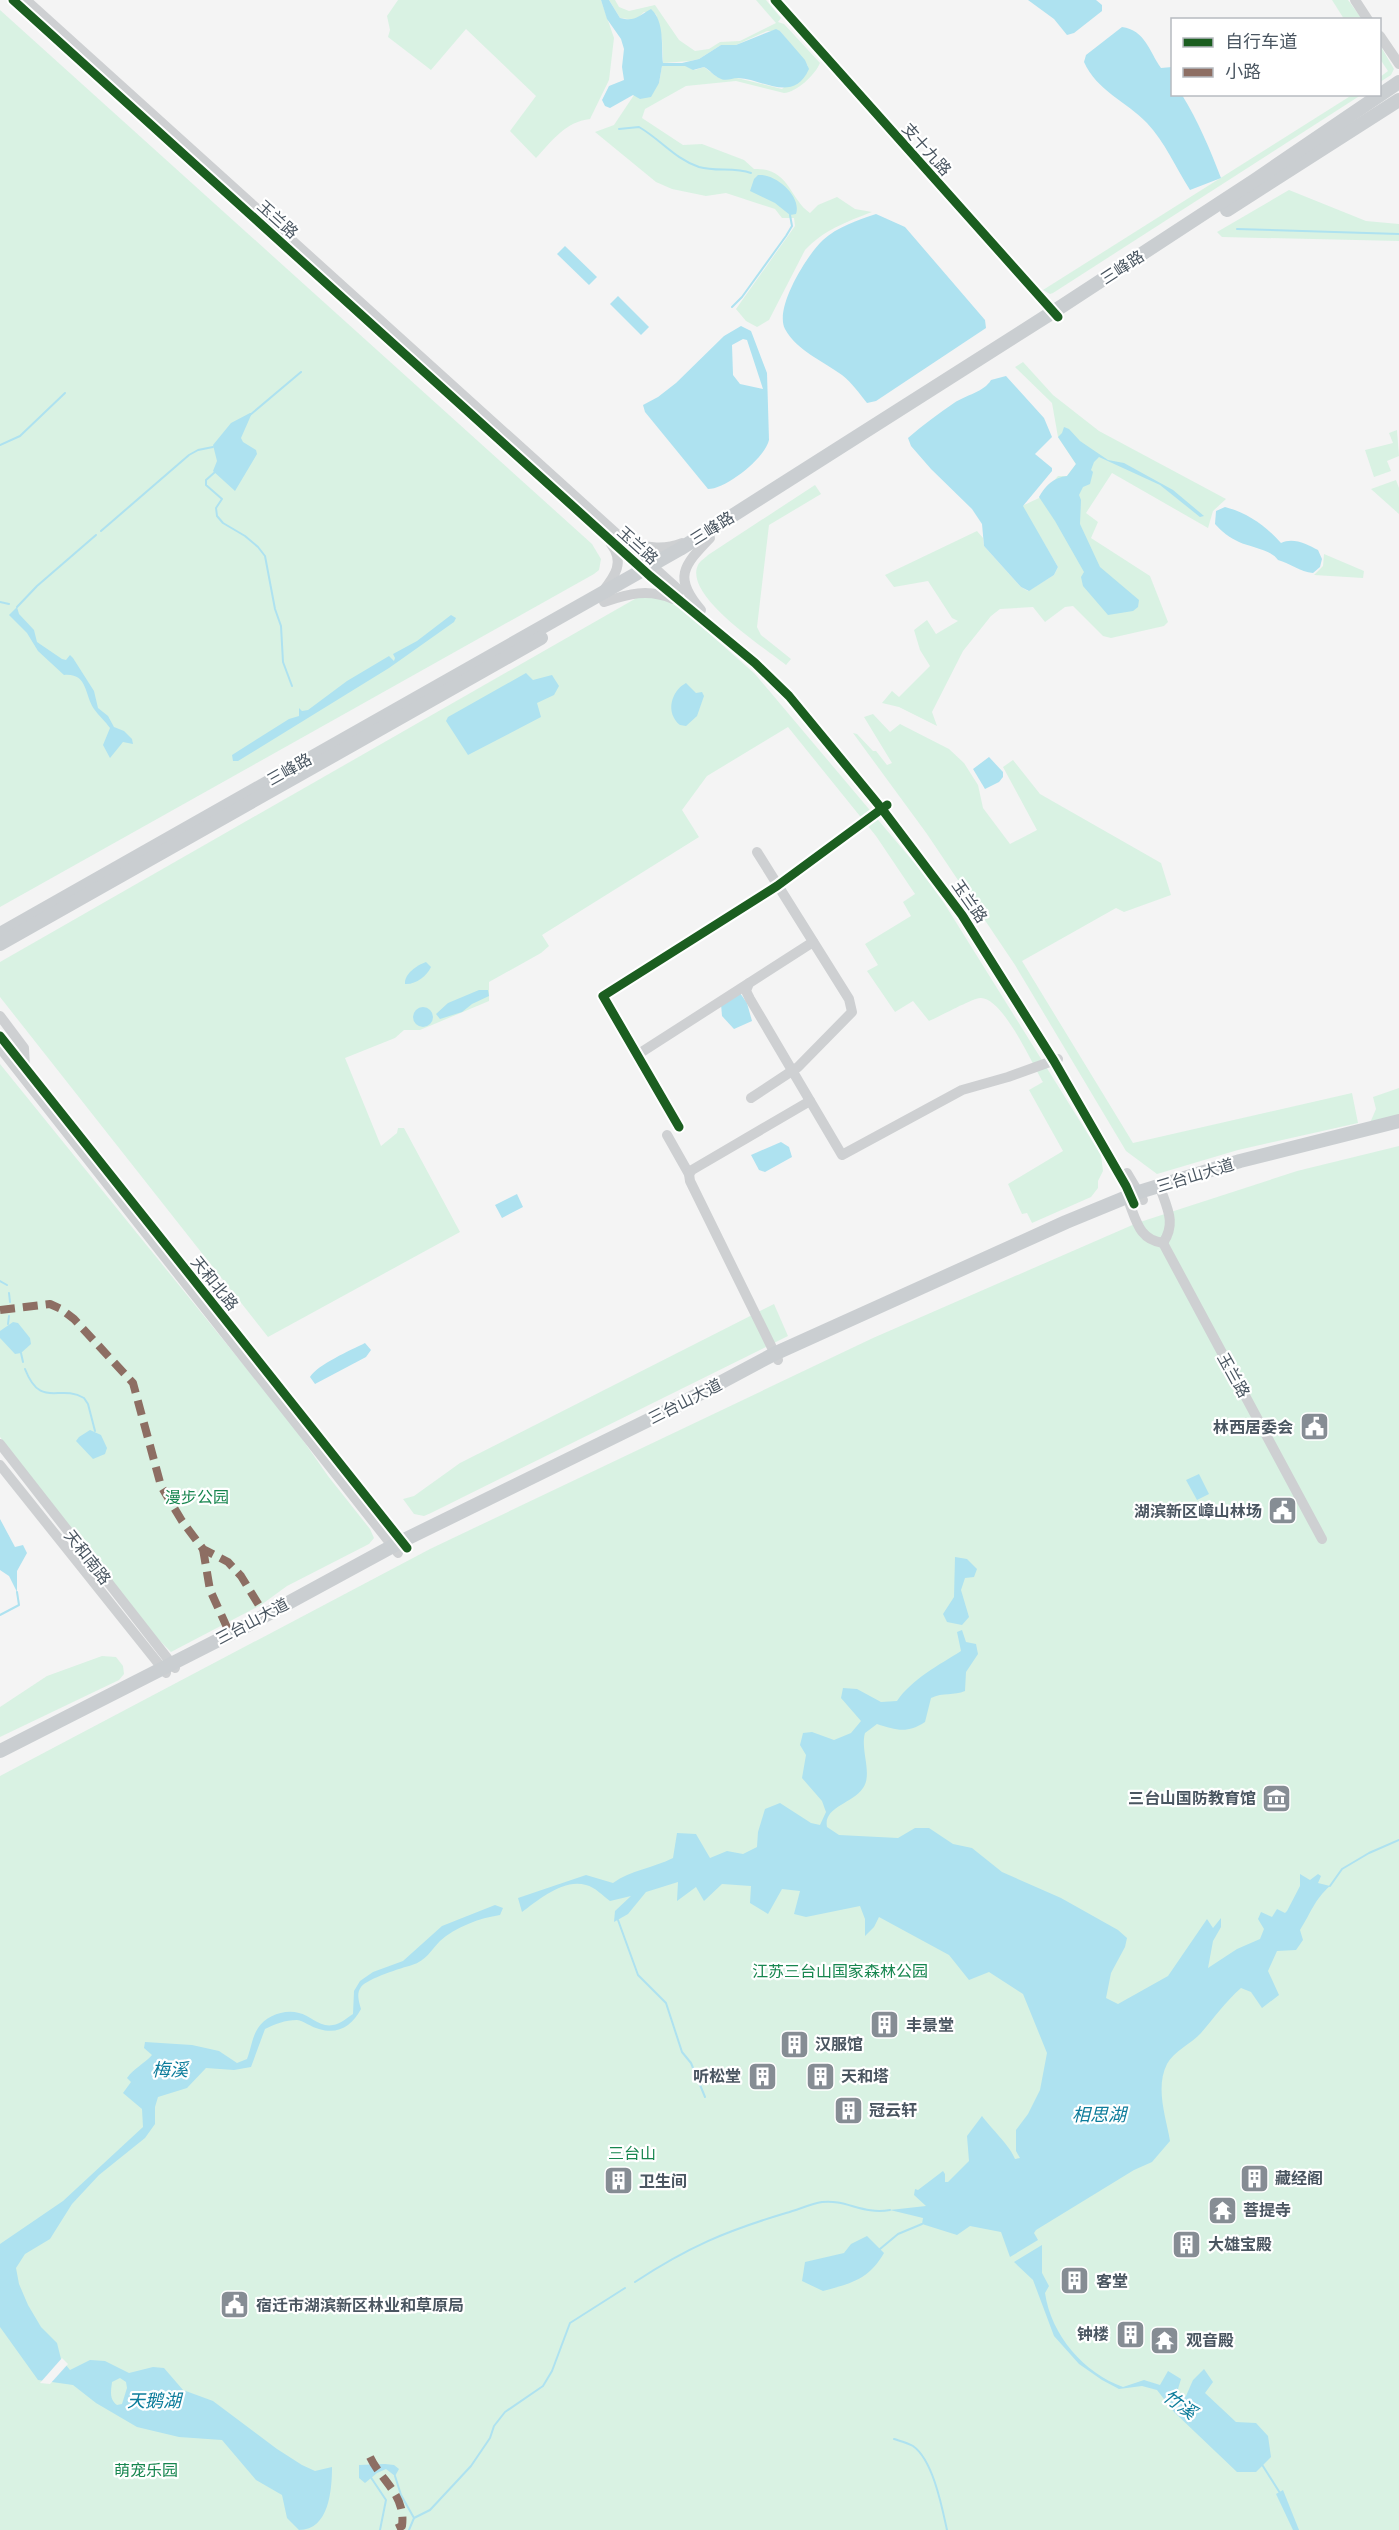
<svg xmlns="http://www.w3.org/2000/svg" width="1399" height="2530" viewBox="0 0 1399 2530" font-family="'IBM Plex Sans','Noto Sans SC',sans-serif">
<rect width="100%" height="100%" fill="#f4f4f4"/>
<!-- green -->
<g fill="#d9f2e3">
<path d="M398 0H601L614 38 609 80 590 119C565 122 553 140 536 158L510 131 536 96 466 29 431 70 388 37 390 30 387 16Z"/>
<path d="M609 0H615L619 7 629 11 655 5 679 40 695 51 709 49 720 42 740 41 776 23 756 0H766L781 18 778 22 784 24 820 63C815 75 797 92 784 93L736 81 686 86 645 109 642 118 683 145 702 144 744 160 754 169C789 167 789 198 810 213L818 205 837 197 855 209 872 212C846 222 824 230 805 250L769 320 757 327 746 321 736 309 795 226 794 218H782L775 209 726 193 706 196 672 189 656 182 595 132 614 125 634 95 659 83 662 66H686L695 70 704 67 717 77 737 78 782 89 808 66 780 31H767L736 45H721L699 59 690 61 663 63 662 39 656 14 644 12 636 20 620 18Z"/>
<polygon points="1332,0 1348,0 1362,19 1344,19"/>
<polygon points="0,10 592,544 601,559 599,570 594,574 0,907"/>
<polygon points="1380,45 1394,69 1391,75 1380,82 1380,77 1388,71 1380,59"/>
<polygon points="1352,95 1361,95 1053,293 1050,294 1043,290"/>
<polygon points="1289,190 1366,221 1399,224 1399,241 1222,237 1217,232"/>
<polygon points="1023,362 1053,395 1099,431 1226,499 1213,511 1208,528 1112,473 1086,513 1098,522 1091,538 1150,576 1168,622 1164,626 1111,638 1103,636 1073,606 1065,607 1045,622 1033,607 1000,609 991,616 963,651 932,712 937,726 899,707 882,703 892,691 899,697 930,666 920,650 914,630 927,620 936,634 958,621 952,618 928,581 894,587 885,575 977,531 983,538 984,546 1021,587 1028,591 1054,575 1058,567 1022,506 1039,498 1058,476 1067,476 1076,464 1058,437 1052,403 1015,367"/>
<polygon points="1397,430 1399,456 1387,461 1391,471 1374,477 1365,450 1393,443 1389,433"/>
<polygon points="1396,480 1399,488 1399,514 1371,489"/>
<path d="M815 485 821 494 769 525 757 627 761 635 791 659 786 665C765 648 683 596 698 565 700 561 705 558 708 555Z"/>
<polygon points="1324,554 1364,571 1363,578 1314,575 1323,566"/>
<path d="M640 596 666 599 686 613 755 674 917 866 944 903 1101 1155 1103 1171 1098 1181V1188L1091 1197 1032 1223 1027 1213 1022 1214 1008 1184 1063 1151 1029 1090 1043 1082C1033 1065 1002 996 980 998 971 999 939 1017 929 1021L913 1001 895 1012 867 971 878 965 865 944 911 916 903 902 915 894 876 836 788 727 707 776 682 810 699 837 542 935 549 946 541 953 489 982V1001L420 1030H404L395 1038 345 1058 381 1146 397 1133 398 1128H404L460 1232 268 1337 0 997V962Z"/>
<polygon points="873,714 890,732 900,724 949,749 964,763 978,785 983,808 1010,844 1037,830 1003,767 1013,760 1040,794 1161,863 1171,895 1124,912 1116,908 1022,961 1133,1143 1352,1093 1358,1123 1238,1150 1157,1174 1126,1151 1015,965 927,834 853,733 857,734 873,751 876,751 887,765 892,763 864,717"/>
<polygon points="0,1064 293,1426 328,1476 370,1529 374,1538 369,1544 287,1586 261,1605 171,1652 158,1639 0,1437"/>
<polygon points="1399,1088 1399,1116 1370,1123 1376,1109 1373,1097"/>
<polygon points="1399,1146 1399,2530 0,2530 0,1776 430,1549 873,1338 1137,1223 1297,1171"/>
<polygon points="774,1304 788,1336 431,1513 424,1516 414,1514 403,1499 414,1496 460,1463"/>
<polygon points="102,1656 116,1657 123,1666 124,1674 119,1680 0,1737 0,1707 47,1676"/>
</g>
<!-- water -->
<g fill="#aee2f0" fill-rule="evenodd">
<path d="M601 0H609L620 18C635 22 638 16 651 9 665 22 661 46 663 63H682L699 59 721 45H736L776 29 780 31 805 60 809 69C793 104 763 79 738 78 731 78 726 82 719 78 714 76 710 70 704 67L693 70 685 66H662L659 83 651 97 640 99 633 95 610 108 605 106 602 100 609 86 624 80 622 67 624 49 621 39 607 19Z"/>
<polygon points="1028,0 1096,0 1102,5 1102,11 1074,33 1067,35 1054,19"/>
<path d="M1122 27C1145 30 1149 51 1161 68L1172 67V94L1182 95C1198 121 1210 149 1221 178L1190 190C1176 168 1165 142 1147 123 1126 101 1097 91 1084 62L1086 55Z"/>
<path d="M758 175C775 173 802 196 796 214L790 215 775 203 750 191 754 179Z"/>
<path d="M876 214 905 227 985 320 986 328 876 401 867 403C859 393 852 383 842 375 823 361 797 351 785 329 774 308 807 255 823 240 837 227 858 220 876 214Z"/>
<polygon points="565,246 597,277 589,285 557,254"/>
<polygon points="618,296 649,327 641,335 610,304"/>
<path d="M741 326 751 331 767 373 769 440C765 458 726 489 708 489L645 412 643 405 658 397 676 383 724 336ZM743 339 747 340 763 389 740 384 733 375 732 345Z"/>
<path d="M1006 376 1044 418 1052 437 1035 454 1052 468V471L1023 506 1058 567 1054 575 1029 591 1021 587 984 546 982 524 972 509 931 469 911 446 908 438C923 425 938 414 954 403 966 395 984 392 991 380Z"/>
<polygon points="250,413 252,413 241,438 243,442 256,450 257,454 235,491 213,471 217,461 213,445 231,423"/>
<path d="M1064 427 1069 429 1080 441 1108 460 1124 463 1173 490 1204 516 1200 517 1160 485 1099 457 1094 462 1091 470 1093 472 1090 484 1083 487 1079 495 1081 500 1080 524 1100 567 1139 600 1138 607 1133 611 1108 615 1083 586 1081 577 1084 572 1055 521 1039 497C1045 486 1054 477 1067 476L1076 464 1058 437 1062 433Z"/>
<path d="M1225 507C1248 513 1266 526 1281 543 1293 537 1307 544 1318 550L1322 559 1320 567 1313 573C1300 572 1290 563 1278 560 1272 550 1250 547 1239 542 1230 538 1221 531 1215 524L1216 511Z"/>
<path d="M17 607 19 614 34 630 37 642 62 659 66 660 70 655 73 658 94 691 98 708 108 716 114 727 124 731 132 739 133 744 123 742 110 758 103 745 110 728C105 721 99 716 94 709 84 694 88 673 64 675L38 651 27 633 9 615Z"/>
<polygon points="451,615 456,618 454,622 389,668 238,761 233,761 232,755 289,719 299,716 299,708 302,711 308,710 347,681 389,656 394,661 395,658 393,654 417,641"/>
<polygon points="526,673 533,680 552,675 559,686 554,695 537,703 541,717 468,755 446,721 448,717"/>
<path d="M686 683 696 693 702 692 704 696 697 716 686 726 680 725C665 713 671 691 686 683Z"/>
<polygon points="989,757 1003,772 1003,777 999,782 985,789 973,769"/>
<path d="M426 962 431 967C427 976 415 985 405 984 404 974 417 965 426 962Z"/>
<polygon points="479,990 488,990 489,996 472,1004 462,1012 440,1019 436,1014 448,1003"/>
<polygon points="740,993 747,1003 752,1021 734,1029 722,1016 721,1004"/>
<circle cx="423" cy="1017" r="10"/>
<polygon points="781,1142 789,1147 792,1157 765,1172 759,1170 751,1155"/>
<polygon points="517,1194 523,1207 502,1218 495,1205"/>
<polygon points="13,1322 18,1323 30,1338 31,1344 21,1353 15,1354 0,1338 0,1331"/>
<path d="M365 1343 371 1350 366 1357 315 1384 310 1377C317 1365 351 1350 365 1343Z"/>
<polygon points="90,1430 101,1435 107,1448 105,1454 93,1459 76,1441 79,1437"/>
<polygon points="1199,1474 1209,1494 1197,1500 1186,1480"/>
<polygon points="0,1519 15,1547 23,1545 27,1553 17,1571 17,1592 9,1576 0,1570"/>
<polygon points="955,1557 967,1559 977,1569 974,1577 965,1578 961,1590 969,1617 962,1625 947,1622 943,1614 954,1597"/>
<path d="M962 1630 966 1642 976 1644 978 1654 966 1672 965 1691C954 1696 943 1692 931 1698L925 1722C907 1734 896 1730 877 1724L865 1733C860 1750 873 1774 863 1788 852 1804 823 1807 827 1827L839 1835 898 1838 915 1828H929L953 1844 972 1848 1002 1872 1061 1898 1118 1930 1127 1938 1125 1947 1111 1973 1106 1998 1118 2004 1168 1976 1207 1919 1213 1928 1221 1918V1927L1213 1941 1208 1968 1237 1949 1260 1939 1264 1929 1258 1919 1261 1912 1272 1917 1277 1909 1285 1913 1287 1911 1300 1886V1874L1310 1880 1318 1874 1321 1876 1318 1883 1330 1886C1314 1900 1311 1913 1300 1930L1303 1940 1296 1950 1277 1951 1268 1971 1279 1995 1262 2008 1251 1992 1241 1988C1226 2001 1214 2018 1201 2033 1192 2043 1173 2052 1167 2064 1155 2088 1166 2117 1170 2141L1152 2162 1134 2170 1036 2230 1034 2233 1038 2240 1010 2257 1001 2232 970 2226 957 2235 922 2224 923 2218 890 2210 926 2206 914 2195 915 2189 918 2190 943 2171 945 2174V2182H948L969 2161 967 2136 982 2116C990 2127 1011 2147 1015 2159L1020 2158 1016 2151V2130L1028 2114 1040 2090 1047 2053 1023 1994 989 1972 969 1980 949 1955 879 1917 874 1927 865 1936V1919L860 1906 806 1917 794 1914 800 1891 782 1889 768 1914 750 1903 751 1886 722 1884 704 1901 696 1887 677 1901 678 1882 646 1892 628 1914 614 1922 615 1911 631 1896 610 1901C603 1896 595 1887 586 1885 564 1878 538 1900 522 1912L518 1898 586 1875 613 1883C631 1870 653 1868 673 1858L677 1833 696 1834 710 1858 727 1851 743 1854 757 1847 758 1832 765 1809 780 1803 811 1823 820 1825 826 1812 822 1801 802 1778 806 1755 800 1745 803 1733 812 1732 834 1740 851 1733 861 1721 841 1698 843 1688 857 1689 881 1702 897 1701C912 1679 939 1665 961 1651L957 1632Z"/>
<path d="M495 1905 503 1908 500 1915C480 1918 455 1927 440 1941 431 1950 426 1961 412 1965 402 1968 368 1978 361 1987 356 1994 359 2002 361 2009 352 2026 338 2035 319 2029 311 2027 304 2021 297 2020 285 2020 275 2024 265 2029L251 2067 234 2070 206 2068 187 2088 158 2097 155 2107V2124L145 2138 99 2175 72 2204 50 2239 25 2254 16 2268 19 2284 28 2305 41 2327 57 2343 61 2359 70 2370 90 2360 105 2361 129 2373 153 2367 164 2368 183 2390 213 2401 277 2449 302 2465 315 2471 332 2467C332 2490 329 2530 299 2530L287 2518 282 2495 256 2480 222 2440 179 2437 137 2427 96 2403 73 2385 38 2380 0 2327V2244L63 2201 143 2127 142 2109 123 2093 131 2082 127 2078C134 2068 144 2064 152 2055L144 2048 145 2042 192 2045 219 2051 237 2063 247 2059C251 2049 252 2037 258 2028 266 2016 284 2009 299 2013 310 2015 320 2028 333 2025 340 2024 347 2018 353 2014L354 1991 360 1981 373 1972 403 1961 442 1926ZM120 2378 126 2382 127 2388 122 2404 117 2405C109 2399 111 2391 112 2382Z"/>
<path d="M867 2236 884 2253C868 2280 852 2283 823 2291L802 2281 805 2262 844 2253 851 2244Z"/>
<path d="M1042 2245V2273L1049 2286 1045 2293C1051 2335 1084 2373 1123 2387L1144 2380 1160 2385 1168 2371 1181 2379 1178 2389 1179 2399 1186 2396 1193 2380 1204 2369 1213 2382 1205 2393 1236 2422 1256 2423 1268 2436 1271 2457 1256 2472H1237L1174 2412 1157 2390 1142 2386 1119 2389 1102 2380 1079 2364 1054 2336 1033 2280 1014 2262Z"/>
<polygon points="385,2464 394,2465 399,2469 395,2476 386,2469 377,2473 365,2483 359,2478 359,2465"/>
<polygon points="1283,2490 1299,2530 1293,2530 1276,2494"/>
</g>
<!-- pier -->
<polygon fill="#f4f4f4" points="62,2358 68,2364 50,2384 40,2383"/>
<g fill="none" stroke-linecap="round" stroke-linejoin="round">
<!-- stream -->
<g stroke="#aee2f0" stroke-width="2">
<path d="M619 129 639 127C660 139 675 159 699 167 716 172 734 167 751 173"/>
<polyline points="1237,229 1399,234"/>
<polyline points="732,307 742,297 786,236 792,226 790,215"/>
<polyline points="250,415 301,372"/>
<polyline points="0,445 20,436 65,393"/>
<polyline points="215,472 206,480 206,485 222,499 216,508 217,516 223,523 245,536 258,547 265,556 275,609 281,626 283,662 292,686"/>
<polyline points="101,531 189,455 198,450 213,447"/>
<polyline points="0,602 9,604"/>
<polyline points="17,607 37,586 96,535"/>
<polyline points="0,1281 7,1285"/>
<polyline points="9,1293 10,1302"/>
<polyline points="8,1324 9,1316"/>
<polyline points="21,1353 23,1362"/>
<path d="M25 1369C41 1410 59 1383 84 1398L88 1404 95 1431"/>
<polyline points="0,1615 19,1605 17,1592"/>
<polyline points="1330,1886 1342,1869 1369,1853 1399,1840"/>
<polyline points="618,1920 638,1975 666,2003 682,2052 691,2063 705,2097"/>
<polyline points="880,2249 898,2234 922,2224"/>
<path d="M635 2282C688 2247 726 2231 786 2213 798 2210 810 2204 822 2202 846 2199 863 2215 890 2210"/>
<path d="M894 2439C900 2441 908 2443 913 2446 933 2460 942 2507 947 2530"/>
<polyline points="1261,2463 1280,2493"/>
<polyline points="370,2476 386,2500 380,2530"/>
<polyline points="395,2476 401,2495 414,2518 409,2530"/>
<polyline points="414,2518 430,2510 471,2466 490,2438 494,2426 505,2412 543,2386 552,2371 570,2323 625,2288"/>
</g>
<!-- minor -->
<g stroke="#ced0d2" stroke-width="10">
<polyline points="13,0 650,576 755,663 789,696 882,809 962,915 1054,1061 1126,1186 1134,1204"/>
<polyline points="26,0 680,591"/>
<polyline points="775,0 1058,317"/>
<polyline points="1355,0 1368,20"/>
<polyline points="1380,36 1399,64"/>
<path d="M626 538C642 549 665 550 682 543"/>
<path d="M603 591C615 576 625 562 611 544"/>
<path d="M604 602C628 594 648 588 673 599"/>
<path d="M701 610C673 578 683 566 710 538"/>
<polyline points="749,983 746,991 750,999 842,1155 962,1090 1008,1077 1058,1059"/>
<polyline points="0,1016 24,1048 25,1068"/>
<polyline points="0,1036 407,1548"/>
<polyline points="0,1048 398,1553"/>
<polyline points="637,1055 813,942"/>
<polyline points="751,1098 798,1067 852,1012 849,999 757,852"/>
<polyline points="679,1127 603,996 777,886 886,806"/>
<polyline points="667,1135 689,1174 690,1181 778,1360"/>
<polyline points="1127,1173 1143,1200"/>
<polyline points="689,1174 692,1170 810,1101"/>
<path d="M1130 1205C1137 1224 1141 1240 1163 1243 1175 1225 1169 1212 1162 1193"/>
<polyline points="1163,1243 1322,1539"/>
<polyline points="0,1444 175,1668"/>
<polyline points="0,1465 166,1673"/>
</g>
<!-- major -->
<g stroke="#caced1" stroke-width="14">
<polyline points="1227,210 1399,100"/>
<polyline points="0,934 680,549 1053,312 1255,180 1399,82"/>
<polyline points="0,944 541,638"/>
<polyline points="0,1751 244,1627 402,1541 671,1409 774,1354 1066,1222 1139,1192 1240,1161 1399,1121"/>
</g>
<!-- quiet -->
<g stroke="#8d6e63" stroke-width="8" stroke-dasharray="15 8" stroke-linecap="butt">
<polyline points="0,1310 50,1304 61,1309 74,1319 133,1383 161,1486 182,1521 203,1549 228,1562 241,1576 265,1615"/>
<polyline points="203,1549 210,1590 230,1634"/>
<path d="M370 2457C382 2482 406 2495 402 2526L393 2530"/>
</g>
<defs>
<g id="cycleway">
<polyline points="13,0 650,576 755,663 789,696 882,809 962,915 1054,1061 1126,1186 1134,1204"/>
<polyline points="775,0 1058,317"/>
<polyline points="0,1036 407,1548"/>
<polyline points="679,1127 603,996 777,886 887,805"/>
</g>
</defs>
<!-- cycleway casing -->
<use href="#cycleway" stroke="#fff" stroke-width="13"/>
<!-- cycleway -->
<use href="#cycleway" stroke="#1b5e20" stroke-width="9"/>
</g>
<!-- icons -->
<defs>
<symbol id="civic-square" viewBox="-11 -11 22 22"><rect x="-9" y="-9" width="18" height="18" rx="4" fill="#868d94" stroke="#fff"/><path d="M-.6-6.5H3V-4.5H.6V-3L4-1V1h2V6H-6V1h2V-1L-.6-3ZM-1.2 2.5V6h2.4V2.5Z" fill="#fff"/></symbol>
<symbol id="museum-square" viewBox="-11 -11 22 22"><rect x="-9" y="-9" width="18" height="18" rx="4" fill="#868d94" stroke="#fff"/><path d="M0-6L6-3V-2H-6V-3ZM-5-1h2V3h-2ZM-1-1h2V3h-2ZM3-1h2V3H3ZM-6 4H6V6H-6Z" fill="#fff"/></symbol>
<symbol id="building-square" viewBox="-11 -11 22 22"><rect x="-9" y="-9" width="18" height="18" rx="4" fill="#868d94" stroke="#fff"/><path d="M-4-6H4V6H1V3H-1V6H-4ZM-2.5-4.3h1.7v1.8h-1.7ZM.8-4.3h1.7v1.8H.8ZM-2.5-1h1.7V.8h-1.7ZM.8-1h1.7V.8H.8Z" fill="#fff"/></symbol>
<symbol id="temple-square" viewBox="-11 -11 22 22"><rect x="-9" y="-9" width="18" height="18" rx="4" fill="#868d94" stroke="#fff"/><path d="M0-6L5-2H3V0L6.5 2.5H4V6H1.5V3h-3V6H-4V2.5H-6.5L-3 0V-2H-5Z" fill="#fff"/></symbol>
</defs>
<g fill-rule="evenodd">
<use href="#civic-square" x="1298" y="1410" width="33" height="33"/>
<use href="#civic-square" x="1266" y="1494" width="33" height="33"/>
<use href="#museum-square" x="1260" y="1782" width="33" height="33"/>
<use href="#building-square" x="868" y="2008" width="33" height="33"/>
<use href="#building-square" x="778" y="2028" width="33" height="33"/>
<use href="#building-square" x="746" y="2060" width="33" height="33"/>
<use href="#building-square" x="804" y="2060" width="33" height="33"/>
<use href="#building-square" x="832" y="2094" width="33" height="33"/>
<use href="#building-square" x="1238" y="2162" width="33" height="33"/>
<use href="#building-square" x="602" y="2164" width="33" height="33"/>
<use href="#temple-square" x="1206" y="2194" width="33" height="33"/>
<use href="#building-square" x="1170" y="2228" width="33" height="33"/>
<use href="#building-square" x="1058" y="2264" width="33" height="33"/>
<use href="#civic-square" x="218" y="2288" width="33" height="33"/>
<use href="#building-square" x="1114" y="2318" width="33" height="33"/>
<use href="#temple-square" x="1148" y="2324" width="33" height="33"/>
</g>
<g text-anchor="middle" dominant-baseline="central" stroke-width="4.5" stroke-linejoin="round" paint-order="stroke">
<!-- street labels -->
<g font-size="16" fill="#4a5661" stroke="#fff">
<text transform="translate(927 149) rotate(48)">支十九路</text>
<text transform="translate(278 219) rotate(42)">玉兰路</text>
<text transform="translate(1122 267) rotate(-33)">三峰路</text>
<text transform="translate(712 528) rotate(-32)">三峰路</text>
<text transform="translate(638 545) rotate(42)">玉兰路</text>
<text transform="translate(289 769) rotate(-29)">三峰路</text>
<text transform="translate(970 901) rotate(55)">玉兰路</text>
<text transform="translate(1195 1175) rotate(-17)">三台山大道</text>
<text transform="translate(215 1283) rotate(51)">天和北路</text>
<text transform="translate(1234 1375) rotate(61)">玉兰路</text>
<text transform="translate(685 1401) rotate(-27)">三台山大道</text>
<text transform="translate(88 1557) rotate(52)">天和南路</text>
<text transform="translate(252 1621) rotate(-28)">三台山大道</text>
</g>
<!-- poi labels -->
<g font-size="16" font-weight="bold" fill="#4a5661" stroke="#fff" text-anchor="start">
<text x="1293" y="1427" text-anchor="end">林西居委会</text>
<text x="1262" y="1511" text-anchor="end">湖滨新区嶂山林场</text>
<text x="1256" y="1798" text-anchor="end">三台山国防教育馆</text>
<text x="906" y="2025">丰景堂</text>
<text x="815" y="2044">汉服馆</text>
<text x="741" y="2076" text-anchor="end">听松堂</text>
<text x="841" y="2076">天和塔</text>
<text x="869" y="2110">冠云轩</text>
<text x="1275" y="2178">藏经阁</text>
<text x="639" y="2181">卫生间</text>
<text x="1243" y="2210">菩提寺</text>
<text x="1208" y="2244">大雄宝殿</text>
<text x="1096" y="2281">客堂</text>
<text x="256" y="2305">宿迁市湖滨新区林业和草原局</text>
<text x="1109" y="2334" text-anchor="end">钟楼</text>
<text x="1186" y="2340">观音殿</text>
</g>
<!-- park labels -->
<g font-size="16" fill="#17864f" stroke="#fff">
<text x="197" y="1497">漫步公园</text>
<text x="840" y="1971">江苏三台山国家森林公园</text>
<text x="632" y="2153">三台山</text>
<text x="146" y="2470">萌宠乐园</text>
</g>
<!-- water labels -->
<g font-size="18" font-style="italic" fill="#0c7c9b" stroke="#fff">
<text x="170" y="2069">梅溪</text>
<text x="1099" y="2114">相思湖</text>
<text x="154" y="2400">天鹅湖</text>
<text transform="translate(1180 2404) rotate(36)">竹溪</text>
</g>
</g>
<!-- legend -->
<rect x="1171" y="18" width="210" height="78" fill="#ffffff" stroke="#b7bbc0" stroke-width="1.5"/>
<rect x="1183" y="38" width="30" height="9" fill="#1b5e20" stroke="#b7bbc0" stroke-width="1.5"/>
<text x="1225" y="48" font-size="18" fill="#4a5661">自行车道</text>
<rect x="1183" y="68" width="30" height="9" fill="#8d6e63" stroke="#b7bbc0" stroke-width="1.5"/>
<text x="1225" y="78" font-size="18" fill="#4a5661">小路</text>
</svg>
